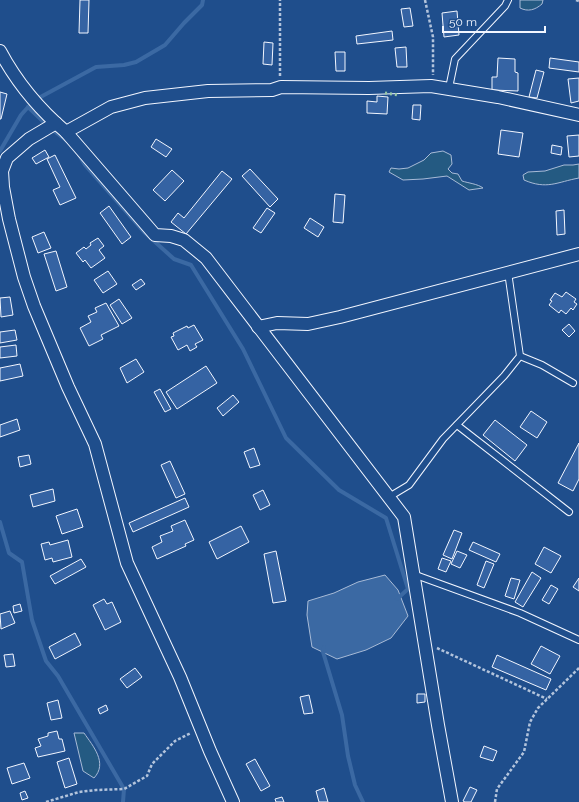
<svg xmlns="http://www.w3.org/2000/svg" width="579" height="802" viewBox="0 0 579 802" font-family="Raleway,sans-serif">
<rect width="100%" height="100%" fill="#1f4e8c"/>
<!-- green -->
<g fill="#245a82" stroke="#a8bbd7">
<path d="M520 0H543L542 4C535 10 528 12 520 8Z"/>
<path d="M443 151 451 155 452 164 448 169 452 173 458 174 462 181C468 183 478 184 483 188L469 190 447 176 423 179 403 180 389 172 391 168 399 169 408 168 424 160 431 153Z"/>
<path d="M579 164V178C557 182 547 190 524 180L523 175 528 172 545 171 564 165H573Z"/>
<path d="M74 733H84C93 746 108 763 94 778L83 771Z"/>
</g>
<!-- water -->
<polygon fill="#3b69a3" stroke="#a8bbd7" points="385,575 398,590 408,616 391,638 366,650 337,659 312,647 307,615 308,601 334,593 358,582"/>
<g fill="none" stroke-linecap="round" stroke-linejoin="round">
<!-- stream -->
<g stroke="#3b69a3" stroke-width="4">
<polyline points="35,100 96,67 124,65 136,62 165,45 184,23 202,5 203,0"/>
<polyline points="28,107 49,127 67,141"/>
<polyline points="0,151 21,115 29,106"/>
<polyline points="79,155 85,165 144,232 174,259 191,265 243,349 286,438 339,490 386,518 408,589 397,599"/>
<polyline points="0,522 9,553 22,562 32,620 46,661 58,676 124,789 123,802"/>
<polyline points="324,647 323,652 342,715 348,756 355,785 363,802"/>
</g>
</g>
<!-- building -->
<g fill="#3563a3" stroke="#f2f6ff">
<polygon points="80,0 89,0 88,33 79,33"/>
<polygon points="410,8 413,26 404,27 401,9"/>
<polygon points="457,11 459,35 444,37 442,13"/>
<polygon points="392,31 393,40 357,44 356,36"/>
<polygon points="264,42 273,43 272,65 263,64"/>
<polygon points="406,47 407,67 397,67 395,48"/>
<polygon points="335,52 345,52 345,71 336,71"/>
<polygon points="498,58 515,59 515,72 518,73 518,91 492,90 492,77 497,77"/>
<polygon points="550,58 579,62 579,72 549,68"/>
<polygon points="536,70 544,72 537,98 529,97"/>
<polygon points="579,78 579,101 571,103 568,79"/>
<polygon points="0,92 7,94 1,119 0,119"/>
<polygon points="377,96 388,97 387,114 367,113 367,101 377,102"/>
<polygon points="413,105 421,105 420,120 412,119"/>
<polygon points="501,130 523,133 519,157 498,154"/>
<polygon points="579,135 579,156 569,157 567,136"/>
<polygon points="156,139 172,149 166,157 151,147"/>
<polygon points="552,145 562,147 561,155 551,153"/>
<polygon points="45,150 49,157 36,164 32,158"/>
<polygon points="55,155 76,198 60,205 53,190 60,187 47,159"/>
<polygon points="250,169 278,199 270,207 242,176"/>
<polygon points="172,170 184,181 165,201 153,190"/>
<polygon points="222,171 232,179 186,234 171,222 178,213 184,218"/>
<polygon points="335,194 345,195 343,223 333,222"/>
<polygon points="109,206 131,237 122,244 100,213"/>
<polygon points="267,208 275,213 261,233 253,228"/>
<polygon points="564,210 565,234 557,235 556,211"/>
<polygon points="310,218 324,227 318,237 304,228"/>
<polygon points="44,232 51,248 38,253 32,237"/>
<polygon points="98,238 104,246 99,250 105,258 91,268 85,260 83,262 76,253 84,247 86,249 91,245 90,243"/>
<polygon points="56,251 67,287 56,291 44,254"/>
<polygon points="108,271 117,284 103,293 94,280"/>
<polygon points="141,279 145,284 136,290 132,285"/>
<polygon points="566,292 576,299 574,302 577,304 573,310 571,308 566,314 561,310 559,313 549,305 552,301 550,300 555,293 562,297"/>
<polygon points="10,297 13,315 1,317 0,298"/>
<polygon points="119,299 132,318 122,324 110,305"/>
<polygon points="106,303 119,326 101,335 103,339 89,346 80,328 91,322 88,316 97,312 95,308"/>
<polygon points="569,324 575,331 569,337 562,330"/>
<polygon points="194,325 203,340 195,344 197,347 190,351 187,345 178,350 171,337 174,336 173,333 187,326 188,328"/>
<polygon points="15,330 17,340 0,343 0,332"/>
<polygon points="16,345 17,356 0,358 0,347"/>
<polygon points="136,359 144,372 127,383 120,368"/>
<polygon points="20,364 23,376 0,381 0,368"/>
<polygon points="206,366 217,383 177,409 166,392"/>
<polygon points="160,389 171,409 165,412 154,392"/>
<polygon points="233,395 239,402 223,416 217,408"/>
<polygon points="531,411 547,422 537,438 520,427"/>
<polygon points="17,419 20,430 0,437 0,425"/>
<polygon points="495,420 527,445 515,461 483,435"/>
<polygon points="579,443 579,479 573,491 558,483"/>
<polygon points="254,448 260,465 250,468 244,452"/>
<polygon points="29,455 31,464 20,467 18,457"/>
<polygon points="170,461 185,494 176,498 161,465"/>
<polygon points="53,489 55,501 33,507 30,495"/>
<polygon points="263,490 270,505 260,510 253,495"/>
<polygon points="185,498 189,507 133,532 129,523"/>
<polygon points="77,509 83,527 62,534 56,516"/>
<polygon points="185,520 194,540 185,544 186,546 157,559 152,547 162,542 160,536 173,531 171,526"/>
<polygon points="241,526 249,542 217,559 209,542"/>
<polygon points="454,530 462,533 452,559 443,555"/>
<polygon points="68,540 72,557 53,562 52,558 45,560 41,544 49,542 50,545"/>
<polygon points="473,542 500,554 496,562 469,550"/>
<polygon points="544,547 561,556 551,573 535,564"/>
<polygon points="276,551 286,601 273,603 264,554"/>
<polygon points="457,551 467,555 460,568 451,564"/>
<polygon points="442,558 451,561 446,572 438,569"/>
<polygon points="81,559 86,567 55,584 50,576"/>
<polygon points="486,561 494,564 484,588 477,585"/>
<polygon points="532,572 541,578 523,607 515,602"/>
<polygon points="511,578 520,580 514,599 505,596"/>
<polygon points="579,578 579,591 573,587"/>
<polygon points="551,585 558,589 549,604 542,600"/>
<polygon points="104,599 107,604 112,602 121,622 105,630 93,605"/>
<polygon points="20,604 22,611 14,613 13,606"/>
<polygon points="10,611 15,623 1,629 0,614"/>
<polygon points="75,633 81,645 55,659 49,647"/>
<polygon points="541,646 560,656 550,674 531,664"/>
<polygon points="13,654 15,666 6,667 4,655"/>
<polygon points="497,655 551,679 546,690 492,667"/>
<polygon points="135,668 142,677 127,688 120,679"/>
<polygon points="417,694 425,694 425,702 417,703"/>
<polygon points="309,695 313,713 304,714 300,697"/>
<polygon points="58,700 62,718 51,720 47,703"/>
<polygon points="106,705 108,710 100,714 98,709"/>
<polygon points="57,731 59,739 62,739 65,751 38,757 35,748 41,746 38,739 48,736 48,733"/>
<polygon points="484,746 497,751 493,761 480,757"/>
<polygon points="69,758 77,784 65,788 57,762"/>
<polygon points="255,759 270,786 261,791 246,764"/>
<polygon points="24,763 30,778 12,784 7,768"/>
<polygon points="470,787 477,790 471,802 465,802 463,801"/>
<polygon points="324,788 328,802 319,802 316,791"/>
<polygon points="25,791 28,798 22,800 20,793"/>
<polygon points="282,797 284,802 276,802 275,799"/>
</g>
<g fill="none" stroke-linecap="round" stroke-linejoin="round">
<defs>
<g id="lane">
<polyline points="449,88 455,59 505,6 508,0"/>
<polyline points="520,356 542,365 573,383"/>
<polyline points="457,425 569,512"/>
<polyline points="389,497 409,485 443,439 504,376 520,356 508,272"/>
<polyline points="413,574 520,613 579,640"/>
</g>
<g id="street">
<path d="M0 51C16 81 40 110 66 132L155 235 171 236 184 240 206 258 404 517 438 725 452 802"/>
<polyline points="56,123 29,139 7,158 2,171 3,187 9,219 24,277 34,306 68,387 95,444 127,563 180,677 210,751 233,802"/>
<polyline points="66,132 111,107 145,98 208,91 272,90 281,87 369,88 431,86 498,97 579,115"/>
<polyline points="258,327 277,323 308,324 340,317 579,254"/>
</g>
</defs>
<!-- lane casing -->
<use href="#lane" stroke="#f2f6ff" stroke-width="8"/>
<!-- street casing -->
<use href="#street" stroke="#f2f6ff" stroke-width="14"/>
<!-- path -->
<g stroke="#b3c4dc" stroke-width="2.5" stroke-dasharray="3 2" stroke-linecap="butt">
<polyline points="425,0 433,37 433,75"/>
<polyline points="576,0 579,1"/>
<polyline points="280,76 280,0"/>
<polyline points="437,648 547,699"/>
<polyline points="46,802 79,792 96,790 124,789 147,776 152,764 175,741 191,733"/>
<polyline points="495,802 497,789 524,752 530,722 538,708 579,668"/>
</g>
<!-- lane -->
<use href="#lane" stroke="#1f4e8c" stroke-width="6"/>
<!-- street -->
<use href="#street" stroke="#1f4e8c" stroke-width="12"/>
<!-- hedge -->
<polyline stroke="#97c8a6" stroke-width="3" stroke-dasharray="2 3" stroke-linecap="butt" points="385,93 399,95"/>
</g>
<!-- scale -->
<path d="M443 26v6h102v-6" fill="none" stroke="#f2f6ff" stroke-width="2"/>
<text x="449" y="26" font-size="12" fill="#f2f6ff" stroke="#1f4e8c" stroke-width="3" paint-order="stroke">50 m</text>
</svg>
